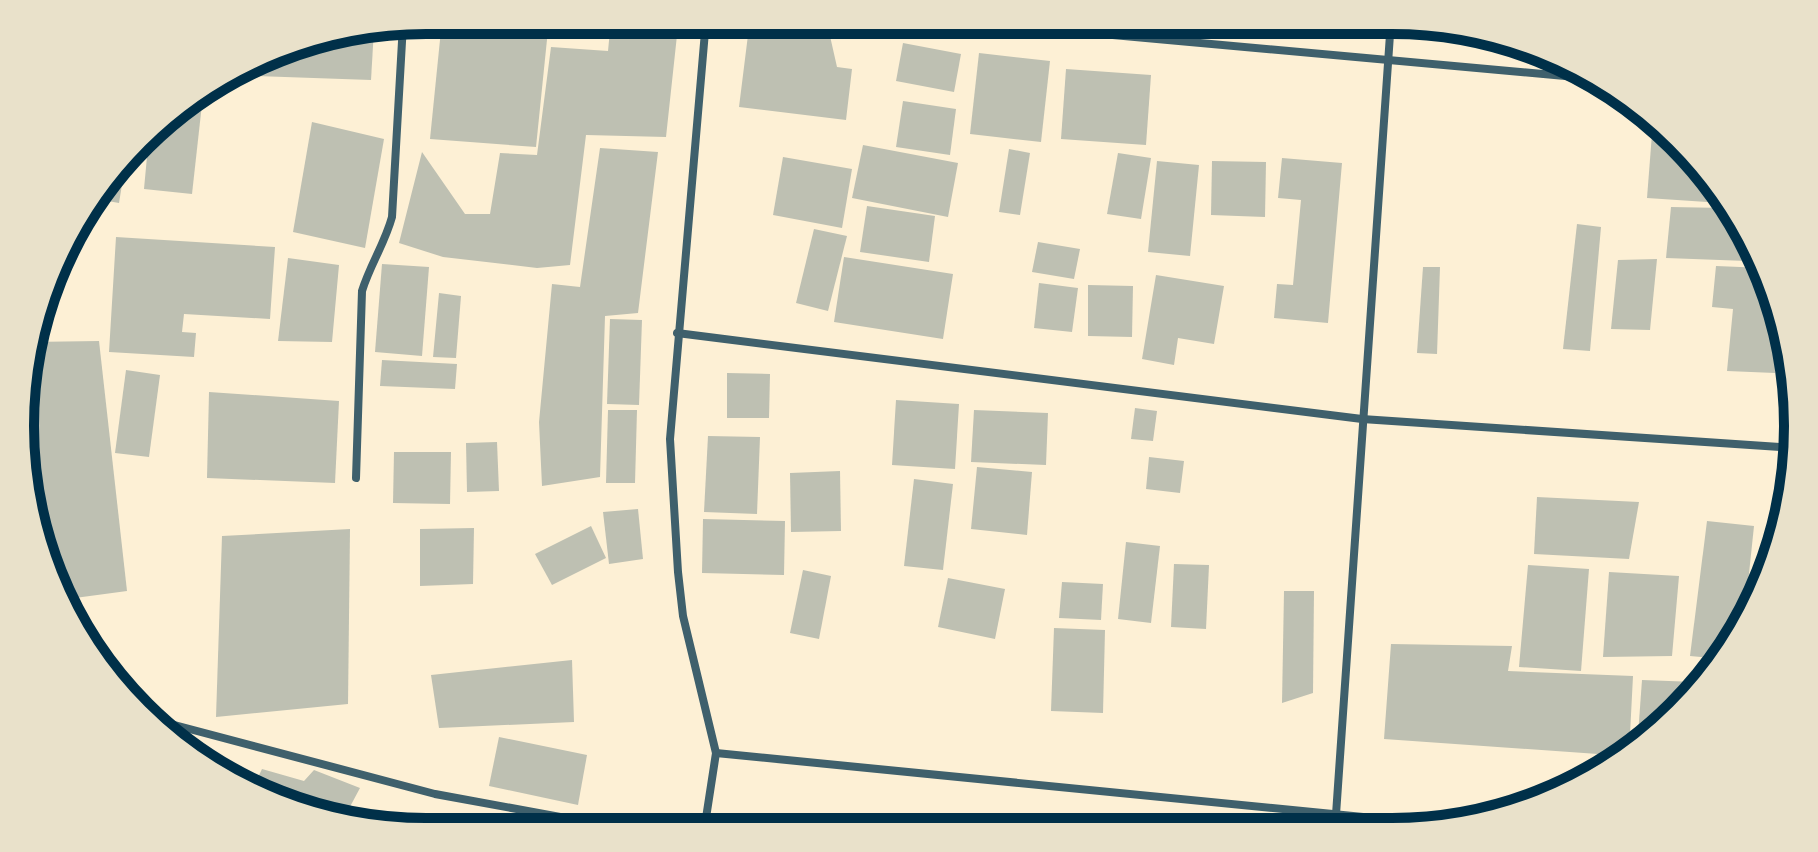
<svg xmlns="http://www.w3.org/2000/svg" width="1818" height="852" viewBox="0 0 1818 852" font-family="'PT Sans Narrow',sans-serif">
<rect width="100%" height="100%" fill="#fdf0d5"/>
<!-- building -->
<g fill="#bec0b2">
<polygon points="442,20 549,20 536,147 430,139"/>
<polygon points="611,20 678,26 666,137 586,135 570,265 537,268 443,257 399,243 422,152 465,214 490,214 500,153 537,155 551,47 608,51"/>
<polygon points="749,27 830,36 837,67 852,69 846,120 739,107"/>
<polygon points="374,29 371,80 256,76 257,62 295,42"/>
<polygon points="903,43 961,54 954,92 896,81"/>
<polygon points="979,53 1050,61 1041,142 970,134"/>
<polygon points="1066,69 1151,75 1146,145 1061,139"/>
<polygon points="197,94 203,95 192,194 144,189 149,135 178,104"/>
<polygon points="903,101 956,109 950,155 896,147"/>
<polygon points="1653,121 1679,139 1722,203 1647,198"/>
<polygon points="312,122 384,139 365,248 293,232"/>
<polygon points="863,145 958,163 948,217 852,198"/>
<polygon points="600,148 658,152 638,313 605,316 600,477 542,486 539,422 552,284 580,287"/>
<polygon points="1009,149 1030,153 1020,215 999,212"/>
<polygon points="1118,153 1151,158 1141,219 1107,214"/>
<polygon points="783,157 852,169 842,228 773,215"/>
<polygon points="1282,158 1342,163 1328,323 1274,318 1277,284 1293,285 1301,200 1278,198"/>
<polygon points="126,160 119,203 91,198"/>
<polygon points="1157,161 1199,165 1190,256 1148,252"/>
<polygon points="1212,161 1266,162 1265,217 1211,215"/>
<polygon points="867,206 935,216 929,262 860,252"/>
<polygon points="1671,207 1725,208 1749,244 1747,261 1666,258"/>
<polygon points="1577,224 1601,227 1590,351 1563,349"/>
<polygon points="814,229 847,236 828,311 796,303"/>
<polygon points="116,237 275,247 270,319 184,314 182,332 196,333 194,357 109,352"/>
<polygon points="1038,242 1080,249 1074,279 1032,272"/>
<polygon points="844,257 953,274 943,339 834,322"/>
<polygon points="288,258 339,265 332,342 278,341"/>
<polygon points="1657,259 1650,330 1611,329 1618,260"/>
<polygon points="382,264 429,267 422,356 375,352"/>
<polygon points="1716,266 1765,268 1767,271 1776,313 1775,373 1727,371 1733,309 1712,307"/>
<polygon points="1423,267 1440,267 1437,354 1417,353"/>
<polygon points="1156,275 1224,286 1214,344 1178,338 1174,365 1142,359"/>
<polygon points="1039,283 1078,288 1072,332 1034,328"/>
<polygon points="1088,285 1133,286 1132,337 1088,336"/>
<polygon points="439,293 461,296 456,358 433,357"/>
<polygon points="610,319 642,320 639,405 607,404"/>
<polygon points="99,341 127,591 60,600 23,479 28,346 30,342"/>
<polygon points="382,360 457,364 455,389 380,386"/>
<polygon points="126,370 160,375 149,457 115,453"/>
<polygon points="727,373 770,374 769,418 727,418"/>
<polygon points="209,392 339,401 335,483 207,478"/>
<polygon points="896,400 959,404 955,469 892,465"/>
<polygon points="1135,408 1157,411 1153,441 1131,439"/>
<polygon points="608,410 637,410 635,483 606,483"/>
<polygon points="974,410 1048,413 1046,465 971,462"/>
<polygon points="708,436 760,437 757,514 704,512"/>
<polygon points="497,442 499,491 467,492 466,443"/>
<polygon points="394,452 451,452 450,504 393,503"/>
<polygon points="1149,457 1184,461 1180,493 1146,489"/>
<polygon points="977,467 1032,472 1027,535 971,529"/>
<polygon points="840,471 841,531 791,532 790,473"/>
<polygon points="914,479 953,484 943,570 904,566"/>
<polygon points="1537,497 1639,502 1629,559 1534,554"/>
<polygon points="638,509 643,559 609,564 603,512"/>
<polygon points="703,519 785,521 784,575 702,573"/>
<polygon points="1707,521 1754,526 1744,621 1722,659 1690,656"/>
<polygon points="1768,525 1778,525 1767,582 1760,594"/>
<polygon points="591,526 606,558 552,585 535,554"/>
<polygon points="474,528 473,584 420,586 420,529"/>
<polygon points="350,529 348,704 216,717 222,536"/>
<polygon points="1126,542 1160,546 1151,623 1118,619"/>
<polygon points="1174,564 1209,565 1206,629 1171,627"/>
<polygon points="1528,565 1589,569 1581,671 1519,667"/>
<polygon points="803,570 831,576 819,639 790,633"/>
<polygon points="1609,572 1679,576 1672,656 1603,657"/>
<polygon points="948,578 1005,589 995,639 938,627"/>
<polygon points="1062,582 1103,584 1101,620 1059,618"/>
<polygon points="1284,591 1314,591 1313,693 1282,703"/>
<polygon points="1054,628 1105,630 1103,713 1051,711"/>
<polygon points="1391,644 1512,646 1508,671 1633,676 1629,754 1626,756 1384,739"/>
<polygon points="572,660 574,722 439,728 431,675"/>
<polygon points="1642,680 1696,682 1694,693 1637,749"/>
<polygon points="499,737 587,755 578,805 489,786"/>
<polygon points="262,769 304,781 314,770 360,788 345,816 270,801 252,790"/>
</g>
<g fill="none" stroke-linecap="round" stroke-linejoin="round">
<!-- minor -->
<g stroke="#3f606c" stroke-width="8">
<polyline points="948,20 1587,78"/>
<polyline points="677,333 1362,419 1794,448"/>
<path d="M356 478 362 291C370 265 385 243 392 217L403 24"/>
<polyline points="148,718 435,794 636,831"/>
<polyline points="716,753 1454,826"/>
<polyline points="1335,829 1391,20"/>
<polyline points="704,831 716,753 683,616 678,572 670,439 706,20"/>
</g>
</g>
<!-- crop -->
<path d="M0 0H1818V852H0ZM426 34H1392A392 392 0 0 1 1784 426V426A392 392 0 0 1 1392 818H426A392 392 0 0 1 34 426V426A392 392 0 0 1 426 34Z" fill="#e9e1ca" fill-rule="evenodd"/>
<path fill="none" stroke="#003049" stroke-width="10" d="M426 34H1392A392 392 0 0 1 1784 426V426A392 392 0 0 1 1392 818H426A392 392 0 0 1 34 426V426A392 392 0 0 1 426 34Z"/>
</svg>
